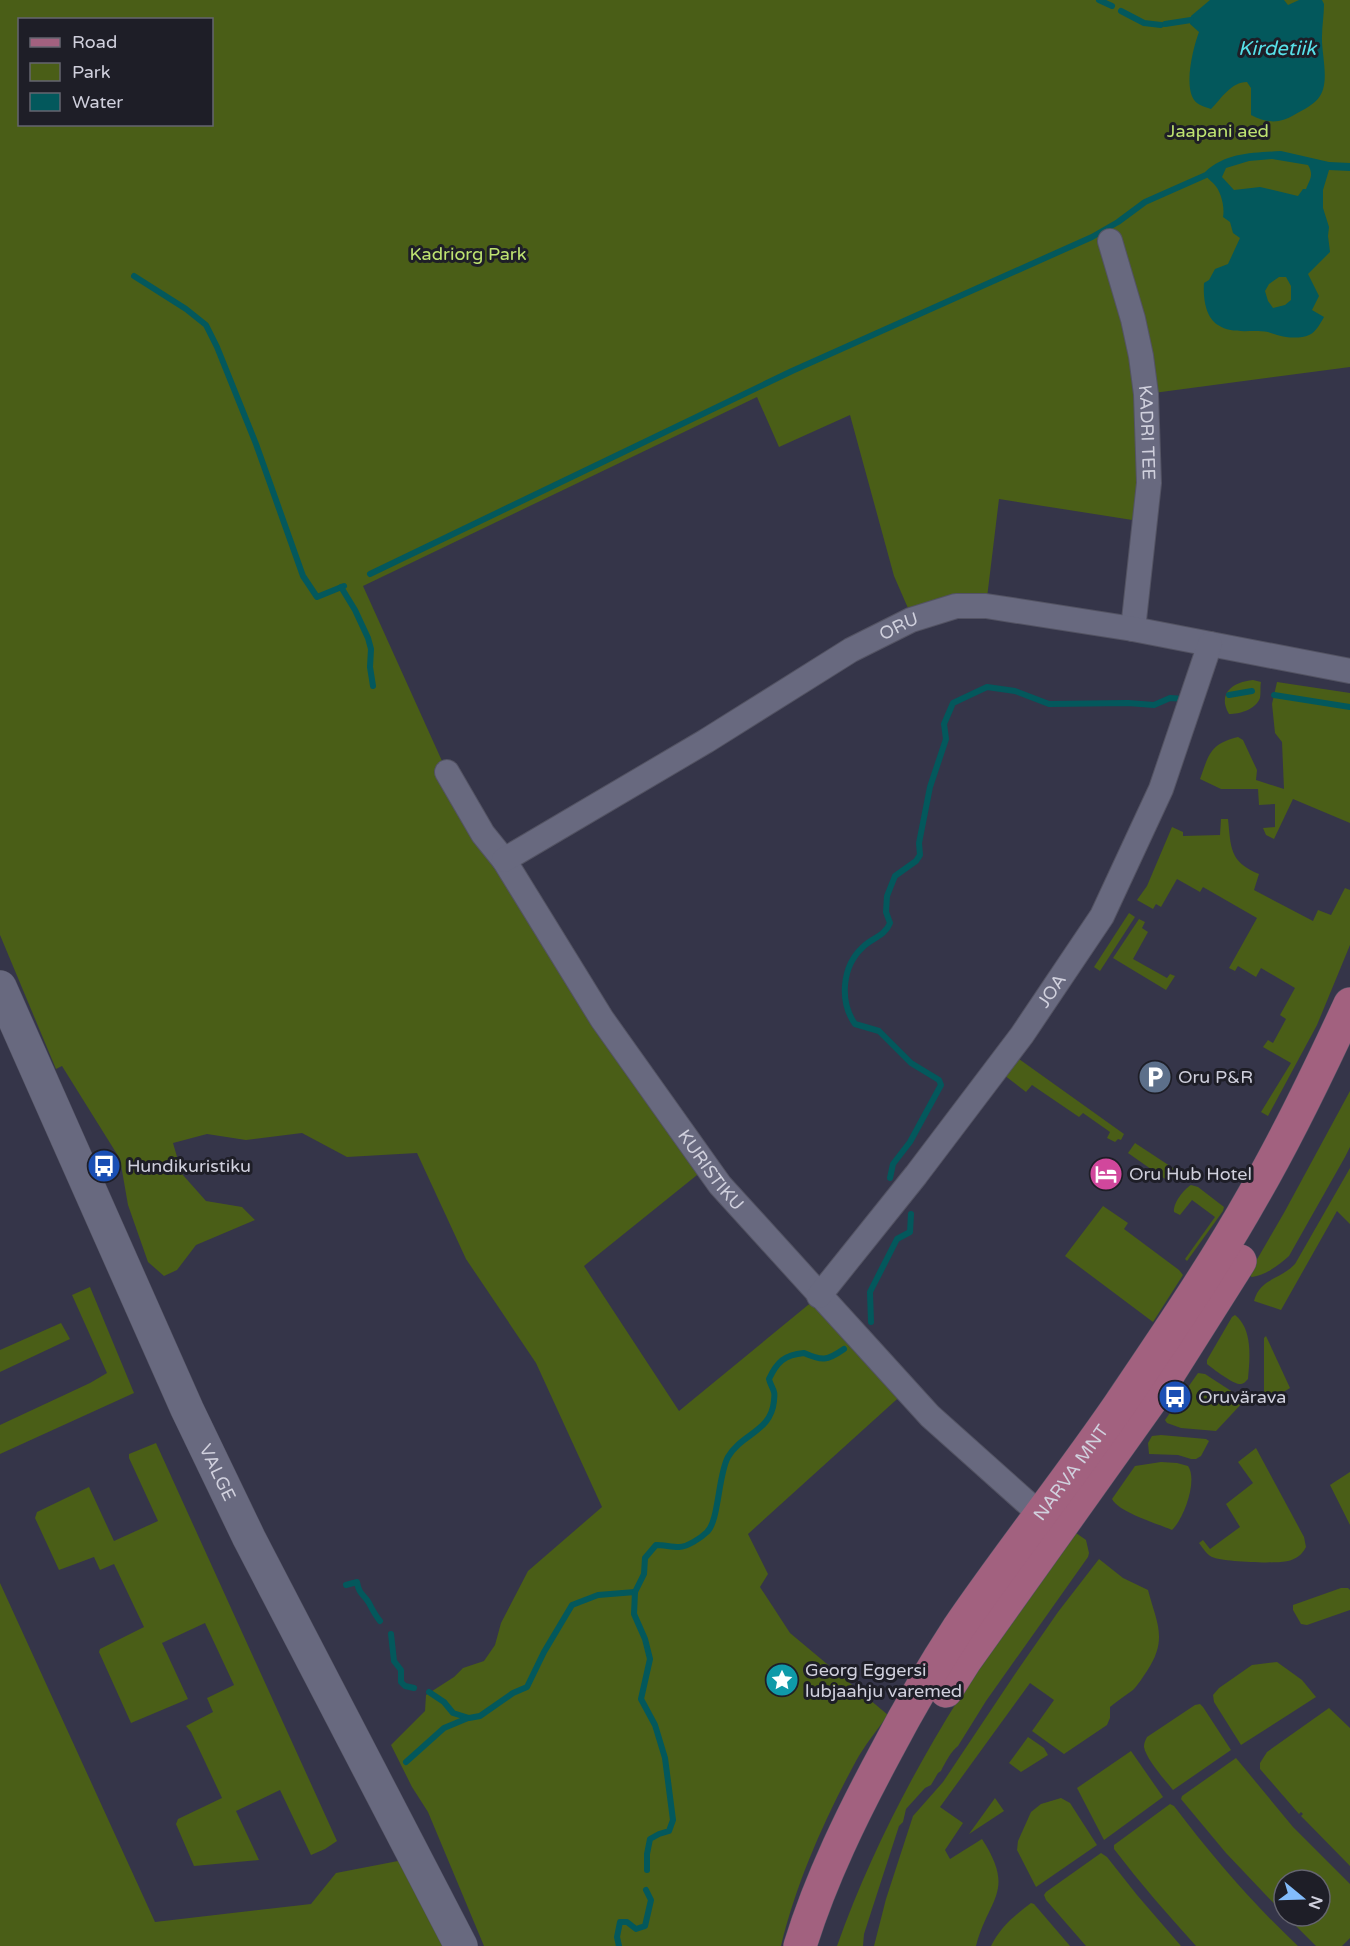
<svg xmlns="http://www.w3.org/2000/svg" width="1350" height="1946" viewBox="0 0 1350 1946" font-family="'Varela Round',sans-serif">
<rect width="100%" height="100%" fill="#353549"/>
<!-- green -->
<g fill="#4a5e17" fill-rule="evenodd">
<path d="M0 0H1350V367L1146 394 1145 522 999 499 986 606 911 615 894 576 850 415 779 447 757 397 363 586 447 772 707 1167 584 1266 679 1411 819 1296 906 1391 748 1534 768 1574 760 1587 790 1633 888 1715C877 1730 865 1745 856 1761 825 1818 796 1883 781 1946H484L428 1812 412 1787 391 1745 425 1711 426 1695 454 1677 463 1668 484 1661 495 1645 501 1623 528 1571 602 1507 536 1363 466 1259 417 1153 347 1157 302 1133 246 1140 207 1134 173 1143 182 1174 206 1201 242 1207 255 1220 196 1245 177 1270 164 1276 148 1262 128 1205 120 1159 62 1066 56 1069 0 935ZM20 20H212V124H20Z"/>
<path d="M1253 680 1261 682C1260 686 1261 693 1260 698 1255 710 1240 714 1229 714 1217 693 1233 682 1253 680Z"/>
<path d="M1277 682 1350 693V823L1293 799 1274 839 1266 835 1263 828 1275 827V804L1259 805 1258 789H1221L1200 779C1209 754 1210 744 1238 737L1243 740 1257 770 1256 780 1284 789 1282 742 1275 733 1272 704Z"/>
<path d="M1221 819H1228C1231 847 1229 862 1259 874L1254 890 1313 921 1318 910 1331 915 1345 888 1350 890V945L1317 1025 1268 1116 1261 1112 1291 1063 1263 1047 1268 1040 1273 1043 1286 1019 1280 1015 1295 988 1261 968 1256 977 1238 966 1235 971 1229 968 1257 918 1203 887 1200 892 1177 879 1161 907 1156 904 1153 909 1137 900 1147 886 1172 827 1183 832V836L1220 835Z"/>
<polygon points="1129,913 1135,917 1100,971 1094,967"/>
<polygon points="1139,919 1145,922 1142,928 1148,932 1133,959 1167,978 1170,974 1175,976 1166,990 1113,958"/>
<polygon points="1019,1059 1124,1134 1121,1140 1118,1139 1115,1142 1107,1138 1110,1132 1083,1113 1079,1117 1032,1085 1026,1092 1004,1075 1013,1063"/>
<path d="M1350 1091V1147L1345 1157 1289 1256C1279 1265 1266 1275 1252 1277L1248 1275 1285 1211Z"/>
<polygon points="1135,1143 1176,1170 1168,1181 1128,1153"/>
<path d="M1350 1168V1224L1337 1211 1281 1310 1254 1301C1260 1278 1280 1280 1295 1264Z"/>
<path d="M1191 1185 1198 1187 1224 1207 1223 1211 1187 1261 1185 1259 1215 1217 1192 1200 1180 1215 1174 1212C1173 1203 1184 1189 1191 1185Z"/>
<polygon points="1103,1206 1128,1223 1124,1229 1179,1270 1183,1275 1153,1322 1065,1256"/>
<polygon points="90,1287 134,1393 0,1454 0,1425 90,1383 107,1373 72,1295"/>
<path d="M1235 1315C1253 1329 1250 1359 1248 1379 1245 1382 1244 1384 1239 1384 1232 1383 1213 1369 1207 1364V1360L1232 1317Z"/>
<polygon points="61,1323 70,1339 0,1372 0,1350"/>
<polygon points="1266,1336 1290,1388 1264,1404 1264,1338"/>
<polygon points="1198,1373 1205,1374 1245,1400 1216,1431 1181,1428 1167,1423 1165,1420"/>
<polygon points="1161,1435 1206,1439 1209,1441 1201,1456 1196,1459 1191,1459 1178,1455 1149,1454 1148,1443 1152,1436"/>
<polygon points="156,1443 337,1841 325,1849 311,1855 280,1790 236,1811 259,1860 194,1866 176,1824 178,1819 222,1798 191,1732 186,1726 213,1712 207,1698 234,1685 205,1623 162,1643 188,1699 131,1723 99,1652 100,1649 144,1627 114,1564 100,1570 94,1557 59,1570 35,1518 37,1512 89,1487 114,1541 158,1521 129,1458 129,1454"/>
<path d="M1256 1448 1304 1537 1306 1547C1302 1555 1296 1559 1288 1561 1276 1564 1223 1562 1212 1557 1206 1554 1203 1548 1199 1543L1203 1540 1210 1549 1240 1527 1226 1504 1253 1483 1238 1462Z"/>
<path d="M1161 1462 1177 1463 1188 1466C1198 1480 1184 1519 1172 1530 1156 1523 1120 1513 1112 1499L1135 1466Z"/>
<polygon points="1350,1472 1350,1525 1330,1485"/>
<path d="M1076 1533 1086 1540 1089 1553 1088 1557 986 1701 958 1746C951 1751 945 1763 941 1771L938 1773 931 1785 925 1788 906 1809 903 1822 899 1826 864 1934 863 1946H837C868 1859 911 1775 960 1697 971 1677 986 1659 999 1641 1024 1605 1050 1569 1076 1533Z"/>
<path d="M1099 1559 1123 1578 1148 1590C1157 1624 1168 1639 1147 1671 1143 1677 1138 1685 1133 1690 1125 1696 1117 1701 1110 1707V1718L1107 1725 1064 1754 1032 1731 1054 1700 1030 1683 940 1807 963 1823 945 1850 950 1859 982 1839C1016 1892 989 1897 976 1946H874L886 1899 913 1816 943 1782 1015 1674 1058 1612Z"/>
<polygon points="0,1583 155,1922 311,1904 336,1873 398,1861 444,1946 0,1946"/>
<polygon points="1341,1588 1348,1588 1350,1590 1350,1610 1307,1625 1301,1624 1293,1610 1293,1605"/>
<polygon points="1277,1662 1302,1680 1316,1697 1241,1745 1214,1702 1213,1695 1219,1688 1252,1665"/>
<path d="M1200 1704 1203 1707 1231 1750 1173 1790C1165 1780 1146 1759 1144 1747 1144 1743 1145 1741 1147 1737L1195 1705Z"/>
<polygon points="1329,1708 1350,1728 1350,1866 1304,1819 1301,1816 1303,1814 1301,1812 1299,1814 1260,1769 1260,1763 1267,1752"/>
<polygon points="1028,1737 1044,1748 1048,1755 1021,1772 1009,1763"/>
<polygon points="1131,1751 1163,1797 1104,1840 1077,1788"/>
<polygon points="1236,1758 1293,1827 1350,1884 1350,1938 1342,1946 1316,1946 1286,1916 1320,1916 1320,1880 1284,1880 1284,1914 1226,1853 1181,1799 1182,1796"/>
<polygon points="995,1798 1004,1811 969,1834"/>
<polygon points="1061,1798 1070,1803 1097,1845 1036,1887 1017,1850 1018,1841 1031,1812 1041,1804"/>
<path d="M1170 1804 1174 1806C1212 1856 1252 1903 1298 1946H1196C1168 1915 1140 1883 1114 1849V1845Z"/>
<polygon points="1101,1853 1107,1857 1137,1895 1181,1946 1086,1946 1046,1900 1044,1895 1046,1892"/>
<path d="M1031 1903 1034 1904 1070 1946H991C1001 1926 1014 1916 1031 1903Z"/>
</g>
<!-- water -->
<g fill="#03585c" fill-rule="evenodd">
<path d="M1210 0H1284L1288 5 1299 0H1322L1324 4C1324 15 1322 26 1322 36 1321 52 1330 81 1320 96 1315 104 1303 110 1294 115 1280 124 1265 123 1251 115V88L1247 82C1231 82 1222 98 1211 109 1206 107 1201 106 1197 103 1182 91 1193 48 1199 32L1190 24 1191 16Z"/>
<path d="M1281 151 1329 162 1350 163V171L1329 170 1323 190V208L1329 227 1328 236 1330 252 1308 274 1319 296 1312 310 1324 317C1320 324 1316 332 1309 335 1303 338 1293 338 1286 337 1280 336 1274 334 1268 332 1252 329 1232 335 1218 325 1205 317 1203 296 1204 283L1209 280 1215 269 1228 264 1240 238 1233 233 1230 222 1223 217C1225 207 1221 191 1214 184 1209 179 1207 179 1205 172 1227 152 1252 153 1281 151ZM1272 159 1308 165C1314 175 1310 179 1306 189H1303L1298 196 1260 187 1234 190 1222 177 1226 168 1249 161ZM1279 277H1286L1291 286V300L1285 305 1273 308 1268 301 1265 291 1269 284Z"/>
</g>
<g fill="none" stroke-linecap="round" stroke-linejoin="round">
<!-- stream -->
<g stroke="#03585c" stroke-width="6">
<polyline points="1099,0 1112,6"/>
<polyline points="1121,11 1144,23 1161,25"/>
<polyline points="1165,24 1191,20"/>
<polyline points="134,276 186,309 206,325 217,347 256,444 303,576 317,597 344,586"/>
<polyline points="370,574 792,371 1092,237 1118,222 1145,202 1206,175"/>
<polyline points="341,587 355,610 368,638 371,649 370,667 373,686"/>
<polyline points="1229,695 1252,691"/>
<polyline points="1274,695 1350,707"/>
<path d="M890 1178 893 1164 910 1142 941 1085 939 1080 911 1063 879 1031 855 1024C839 1001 842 966 863 947 872 938 885 936 890 923L886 912 887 896 895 876 916 861 920 855 919 843 930 787 946 739 944 724 953 703 987 687 1015 691 1049 704 1128 703 1154 705 1170 698 1186 699"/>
<polyline points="871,1322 870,1292 897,1239 910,1232 911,1214"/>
<path d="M346 1585 357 1582C359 1595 364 1594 369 1603 372 1609 375 1615 380 1621"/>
<polyline points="391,1634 394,1661 401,1670 401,1682 405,1686 414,1688"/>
<polyline points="429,1692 444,1702 453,1713 469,1718 480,1716 513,1693 527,1687 544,1652 572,1605 598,1595 635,1592"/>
<polyline points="406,1762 444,1728 468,1718"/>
<path d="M647 1870V1854L650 1839 659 1834 669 1831 673 1820 665 1758 655 1725 641 1699 650 1659 645 1639 634 1614 635 1592 644 1574 645 1558 656 1545C664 1545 671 1547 679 1547 687 1547 701 1538 707 1532 719 1521 718 1475 728 1457 742 1433 771 1432 774 1401 774 1398 775 1395 774 1392 773 1388 770 1384 769 1379 777 1362 784 1355 804 1353 822 1361 827 1361 844 1349"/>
<polyline points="619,1946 617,1937 620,1922 627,1922 636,1929 645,1926 651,1900 646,1890"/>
</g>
<defs>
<g id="street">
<path id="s1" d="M1110 241 1133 319 1141 356 1146 394 1149 483 1133 629"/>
<path id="s2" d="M447 772 483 834 504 860 602 1019 720 1185 930 1416 1053 1526"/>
<path id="s3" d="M504 860 706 741 851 650 911 620 956 606H986L1133 629 1350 671"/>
<path id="s4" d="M819 1296 916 1175 1022 1035 1102 916 1161 789 1210 644"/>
</g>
<g id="secondary">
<path id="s5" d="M0 987 187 1409 249 1538 461 1946"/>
</g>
<g id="primary">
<polyline points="946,1691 965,1661 1161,1386 1240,1261"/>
<path id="s6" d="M800 1946C821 1878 853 1813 887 1750 909 1708 933 1667 959 1627 1011 1551 1068 1480 1120 1404 1166 1336 1213 1267 1253 1196 1289 1134 1320 1069 1350 1004"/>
</g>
</defs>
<!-- street casing -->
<use href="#street" stroke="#535363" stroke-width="26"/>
<!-- secondary casing -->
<use href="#secondary" stroke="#535363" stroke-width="34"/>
<!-- primary casing -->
<use href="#primary" stroke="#535363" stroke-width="34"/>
<!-- street -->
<use href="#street" stroke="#68697f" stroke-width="24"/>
<!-- secondary -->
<use href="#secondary" stroke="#68697f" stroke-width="33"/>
<!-- primary -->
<use href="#primary" stroke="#a2617f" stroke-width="33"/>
</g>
<!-- icons -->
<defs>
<symbol id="parking-disc" viewBox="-11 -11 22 22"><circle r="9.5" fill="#5c6f8a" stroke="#1e1e27"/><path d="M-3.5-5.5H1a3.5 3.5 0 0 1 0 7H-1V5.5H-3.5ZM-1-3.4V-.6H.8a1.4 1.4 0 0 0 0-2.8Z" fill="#fff"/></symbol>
<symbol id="bus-disc" viewBox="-11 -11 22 22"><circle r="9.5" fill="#1a4fb4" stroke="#1e1e27"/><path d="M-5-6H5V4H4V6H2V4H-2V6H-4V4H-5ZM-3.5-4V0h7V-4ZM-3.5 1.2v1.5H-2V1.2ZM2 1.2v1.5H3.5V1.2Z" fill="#fff"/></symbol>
<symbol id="hotel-disc" viewBox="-11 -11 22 22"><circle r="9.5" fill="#d1479c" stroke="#1e1e27"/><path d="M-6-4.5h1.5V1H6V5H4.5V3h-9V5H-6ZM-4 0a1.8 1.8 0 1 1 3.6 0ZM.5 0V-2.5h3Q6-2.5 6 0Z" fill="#fff"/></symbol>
<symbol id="sight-disc" viewBox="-11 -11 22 22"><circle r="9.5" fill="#0f9aa8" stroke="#1e1e27"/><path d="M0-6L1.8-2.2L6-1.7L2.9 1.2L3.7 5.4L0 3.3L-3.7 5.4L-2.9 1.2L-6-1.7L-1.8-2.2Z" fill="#fff"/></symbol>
</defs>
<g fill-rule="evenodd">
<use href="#parking-disc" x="1136" y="1058" width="38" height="38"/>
<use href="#bus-disc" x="85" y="1147" width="38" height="38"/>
<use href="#hotel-disc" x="1087" y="1155" width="38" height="38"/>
<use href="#bus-disc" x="1156" y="1378" width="38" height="38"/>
<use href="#sight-disc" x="763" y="1661" width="38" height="38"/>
</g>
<g text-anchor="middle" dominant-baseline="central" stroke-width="6" stroke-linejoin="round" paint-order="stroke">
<!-- park labels -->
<g font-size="18" fill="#bee371" stroke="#1e1e27">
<text x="1218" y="131">Jaapani aed</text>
<text x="468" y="254">Kadriorg Park</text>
</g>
<!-- street labels -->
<g font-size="18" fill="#d0d0dd" stroke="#1e1e27">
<text stroke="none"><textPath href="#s1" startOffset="196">KADRI TEE</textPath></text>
<text stroke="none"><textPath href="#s3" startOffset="459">ORU</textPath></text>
<text stroke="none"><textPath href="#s4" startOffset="384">JOA</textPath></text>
<text stroke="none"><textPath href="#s2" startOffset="478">KURISTIKU</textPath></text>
<text stroke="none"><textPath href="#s5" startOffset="532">VALGE</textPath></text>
<text stroke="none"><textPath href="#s6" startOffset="548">NARVA MNT</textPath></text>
</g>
<!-- poi labels -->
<g font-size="18" fill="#d0d0dd" stroke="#1e1e27" text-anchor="start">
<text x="1178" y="1077">Oru P&amp;R</text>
<text x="127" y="1166">Hundikuristiku</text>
<text x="1129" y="1174">Oru Hub Hotel</text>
<text x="1198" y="1397">Oruvärava</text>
<text x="805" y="1670">Georg Eggersi<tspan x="805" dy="21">lubjaahju varemed</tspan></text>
</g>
<!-- water labels -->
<g font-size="20" font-style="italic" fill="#57e1e9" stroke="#1e1e27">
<text x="1277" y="49">Kirdetiik</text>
</g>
</g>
<!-- legend -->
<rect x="18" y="18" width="195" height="108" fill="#1e1e27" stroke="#656570" stroke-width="1.5"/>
<rect x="30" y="38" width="30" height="9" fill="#a2617f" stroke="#656570" stroke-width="1.5"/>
<text x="72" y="48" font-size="18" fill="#d0d0dd">Road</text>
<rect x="30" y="63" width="30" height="18" fill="#4a5e17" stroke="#656570" stroke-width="1.5"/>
<text x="72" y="78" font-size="18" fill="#d0d0dd">Park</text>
<rect x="30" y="93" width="30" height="18" fill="#03585c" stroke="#656570" stroke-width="1.5"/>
<text x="72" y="108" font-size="18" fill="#d0d0dd">Water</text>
<!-- north arrow -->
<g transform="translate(1302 1898) rotate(109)"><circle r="28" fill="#1e1e27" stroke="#656570" stroke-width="1.5"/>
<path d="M0-4.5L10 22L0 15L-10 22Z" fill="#83bcfb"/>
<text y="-9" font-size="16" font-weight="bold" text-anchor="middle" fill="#d0d0dd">N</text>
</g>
</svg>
